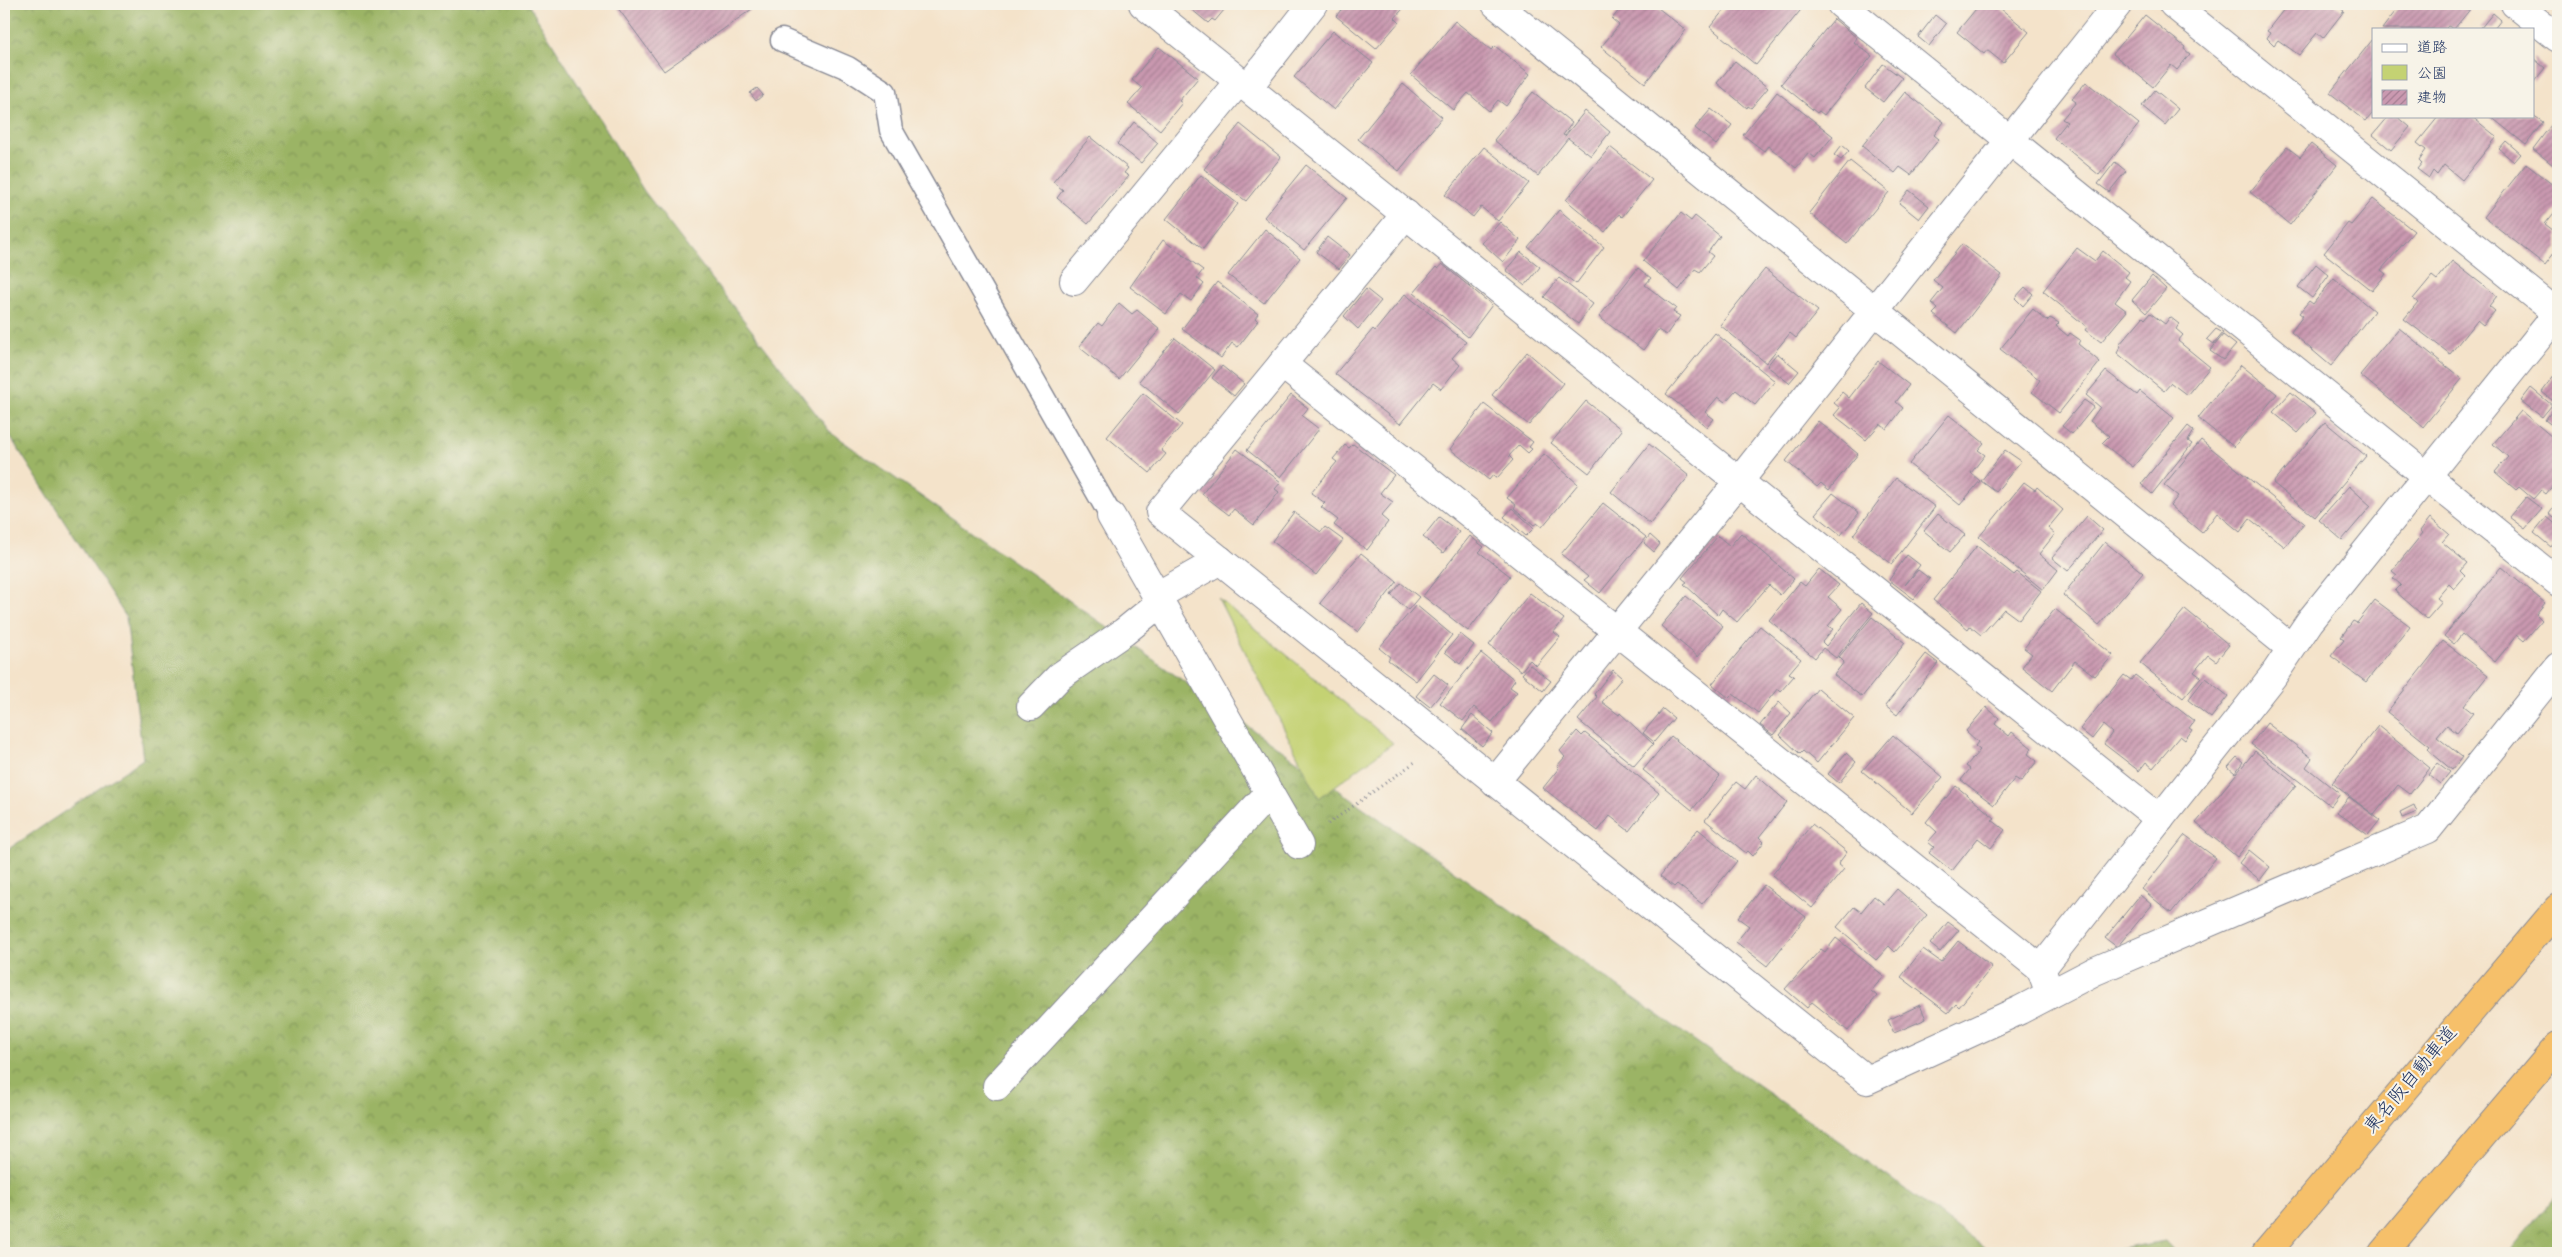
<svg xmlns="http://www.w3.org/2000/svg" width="2562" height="1257" viewBox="0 0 2562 1257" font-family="'Gochi Hand','Klee One',sans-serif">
<defs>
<pattern id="forest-crowns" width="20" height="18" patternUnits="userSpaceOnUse" patternTransform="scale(1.25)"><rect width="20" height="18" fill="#9bb465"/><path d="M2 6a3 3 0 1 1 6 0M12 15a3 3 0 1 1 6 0" fill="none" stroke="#7e9356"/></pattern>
<pattern id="building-hatch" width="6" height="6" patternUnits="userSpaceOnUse" patternTransform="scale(1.25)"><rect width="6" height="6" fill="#ca99b0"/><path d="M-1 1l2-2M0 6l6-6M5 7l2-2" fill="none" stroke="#a37d92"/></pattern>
</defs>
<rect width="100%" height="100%" fill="#f7f3e8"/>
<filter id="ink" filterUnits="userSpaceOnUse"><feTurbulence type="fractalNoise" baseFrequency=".02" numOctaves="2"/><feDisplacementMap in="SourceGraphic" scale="10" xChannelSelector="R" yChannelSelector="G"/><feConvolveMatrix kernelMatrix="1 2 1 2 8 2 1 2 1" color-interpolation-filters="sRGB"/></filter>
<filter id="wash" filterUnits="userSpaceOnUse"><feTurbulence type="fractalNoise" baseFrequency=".0096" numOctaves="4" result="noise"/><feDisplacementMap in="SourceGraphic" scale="20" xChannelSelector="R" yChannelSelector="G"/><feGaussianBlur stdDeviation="1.12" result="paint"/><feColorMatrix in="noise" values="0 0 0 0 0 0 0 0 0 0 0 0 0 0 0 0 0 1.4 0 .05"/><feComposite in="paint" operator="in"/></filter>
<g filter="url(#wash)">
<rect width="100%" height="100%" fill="#f4e3ca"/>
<!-- forest -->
<g fill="url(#forest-crowns)" stroke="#5b7262">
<polygon points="4,4 528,4 644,191 831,433 1887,1176 1992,1253 4,1253 4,852 143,759 126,617 4,427"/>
<polygon points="2558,1193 2558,1253 2508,1253"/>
<polygon points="2165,1241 2176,1253 2098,1253"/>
</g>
<!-- green -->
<polygon fill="#c4d273" stroke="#708068" points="1218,598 1393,743 1319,798"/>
<g id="blocks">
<!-- building -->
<g fill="url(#building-hatch)">
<polygon points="615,4 759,4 664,71"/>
<polygon points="1185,4 1229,4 1215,21 1212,19 1208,23"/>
<polygon points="1346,4 1407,4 1395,18 1399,22 1376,49 1336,16"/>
<polygon points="1624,4 1653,4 1686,30 1645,83 1601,47 1619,25 1612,19"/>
<polygon points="1729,4 1801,4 1804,6 1756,65 1710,27"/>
<polygon points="1980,4 1995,4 2029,32 2003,63 1987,50 1984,54 1957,32"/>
<polygon points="2288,4 2335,4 2344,11 2323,38 2317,33 2299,55 2278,40 2274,45 2267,38 2270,33 2267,31"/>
<polygon points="2401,4 2467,4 2472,7 2454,29 2448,26 2445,29 2382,29"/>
<polygon points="2493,13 2501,20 2494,29 2480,29"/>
<polygon points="1935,15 1946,24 1929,46 1918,37"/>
<polygon points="2145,15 2185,47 2184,49 2190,54 2177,70 2171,65 2153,87 2113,54"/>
<polygon points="1834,19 1857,38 1854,42 1872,56 1824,115 1819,111 1817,113 1781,84"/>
<polygon points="1455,21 1491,50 1495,46 1530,74 1506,106 1498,100 1489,111 1468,93 1453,110 1411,75"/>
<polygon points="1333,31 1373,63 1334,110 1294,77"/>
<polygon points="2373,39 2373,113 2366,121 2330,93"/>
<polygon points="1159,47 1198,78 1179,101 1182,103 1160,130 1128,104 1142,88 1132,80"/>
<polygon points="2533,58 2545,68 2533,83"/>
<polygon points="1735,61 1768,88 1751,108 1748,106 1747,108 1717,83"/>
<polygon points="1883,64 1902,78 1883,102 1865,88"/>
<polygon points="2086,82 2139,124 2099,175 2054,138 2067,122 2062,119 2076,102 2072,99"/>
<polygon points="1403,84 1442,117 1399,171 1358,139"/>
<polygon points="757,88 763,95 756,101 750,93"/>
<polygon points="2155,90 2178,109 2165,125 2142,106"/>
<polygon points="1533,92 1572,123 1563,135 1565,136 1585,111 1610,132 1591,156 1568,138 1538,176 1494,140"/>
<polygon points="1777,92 1833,136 1815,158 1809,153 1796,168 1768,146 1764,151 1743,135"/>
<polygon points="1905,92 1944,122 1934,135 1939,139 1911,175 1900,167 1895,173 1862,146"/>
<polygon points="1711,109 1732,125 1716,145 1695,128"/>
<polygon points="2533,115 2543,122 2526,145 2490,116"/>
<polygon points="2389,116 2397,116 2410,127 2391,150 2373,135"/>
<polygon points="2439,116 2471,116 2497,137 2462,180 2444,165 2437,175 2433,171 2429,178 2417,169 2422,163 2419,160 2426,150 2417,143"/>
<polygon points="1134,122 1158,143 1141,163 1117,144"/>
<polygon points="2558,123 2558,169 2533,149 2551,125 2555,127"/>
<polygon points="1240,124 1281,157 1246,201 1204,169"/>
<polygon points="1090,137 1128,168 1124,173 1129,176 1088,224 1057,198 1063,190 1053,182"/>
<polygon points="2506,141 2521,154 2514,162 2499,149"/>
<polygon points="2311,144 2337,165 2290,225 2250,192 2287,147 2300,157"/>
<polygon points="1842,145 1849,151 1841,160 1834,155"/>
<polygon points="1484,147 1529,183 1498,221 1481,207 1473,217 1445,195"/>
<polygon points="1610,147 1652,180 1622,217 1619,214 1605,232 1566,200"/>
<polygon points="1850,161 1889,192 1847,244 1809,213"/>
<polygon points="2115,162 2126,171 2109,192 2098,184"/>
<polygon points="2526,164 2558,189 2558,208 2545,224 2558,234 2558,248 2545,265 2484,217"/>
<polygon points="1306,165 1347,198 1304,250 1264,217"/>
<polygon points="1201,175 1238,204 1203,249 1166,219"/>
<polygon points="1909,190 1929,206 1919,219 1899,203"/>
<polygon points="2373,199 2414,231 2381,270 2386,274 2372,291 2324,253 2348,223 2351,225"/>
<polygon points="1559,210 1604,247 1576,284 1528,247"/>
<polygon points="1681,213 1691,221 1695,216 1720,236 1708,252 1713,256 1700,272 1695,269 1679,290 1643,261"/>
<polygon points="1500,222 1520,240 1503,262 1482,243"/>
<polygon points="1265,229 1300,258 1264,303 1228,275"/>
<polygon points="1327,237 1350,255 1339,269 1316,252"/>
<polygon points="1163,240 1203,270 1197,278 1204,284 1191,301 1181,294 1166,314 1130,287"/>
<polygon points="1962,244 2002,275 1957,333 1933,314 1938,309 1931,303 1943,288 1933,280"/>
<polygon points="2077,248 2095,261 2103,251 2129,272 2125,277 2130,281 2115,302 2127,311 2101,342 2085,330 2087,327 2043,291"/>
<polygon points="1521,252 1540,267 1525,286 1506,270"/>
<polygon points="2452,261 2497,296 2489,306 2495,311 2483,325 2477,320 2450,354 2404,319 2418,302 2413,299 2432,276 2437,280"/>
<polygon points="1442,264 1492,305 1468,337 1414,293 1436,267 1438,269"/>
<polygon points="2316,264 2329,275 2312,298 2298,287"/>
<polygon points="1638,268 1651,278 1645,285 1676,308 1673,312 1680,316 1666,335 1658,330 1643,350 1599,317"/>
<polygon points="1765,269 1818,311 1796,338 1790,333 1766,363 1720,325"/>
<polygon points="2152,276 2166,289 2146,313 2132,300"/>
<polygon points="1559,278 1593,304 1578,324 1544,297"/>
<polygon points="2334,278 2374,311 2331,366 2291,332 2303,316 2299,313 2309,301 2313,304"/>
<polygon points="1217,282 1258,314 1255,318 1258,321 1238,347 1232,343 1221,358 1182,329"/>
<polygon points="2025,287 2033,294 2023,306 2015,298"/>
<polygon points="1366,289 1381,301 1358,329 1344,316"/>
<polygon points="1405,294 1466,342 1452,358 1460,365 1441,389 1433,383 1400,424 1335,374 1373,329 1375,331"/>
<polygon points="1119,303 1132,314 1137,310 1160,329 1119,379 1079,347 1098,323 1102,326"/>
<polygon points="2033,309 2047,321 2050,318 2059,323 2056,326 2068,336 2070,333 2080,340 2078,344 2100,362 2059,413 2032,392 2040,380 2000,349"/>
<polygon points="2150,313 2165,324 2170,317 2179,324 2176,329 2183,335 2178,341 2210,367 2187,395 2171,383 2164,391 2117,353 2121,346 2119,345 2143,317 2145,319"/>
<polygon points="2399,328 2462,379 2423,427 2360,375"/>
<polygon points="2216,329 2223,333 2214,344 2207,339"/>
<polygon points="1715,333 1775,381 1755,405 1736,390 1725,402 1718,397 1705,412 1714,419 1707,427 1666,394"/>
<polygon points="2223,335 2236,345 2223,360 2210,351"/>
<polygon points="1175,338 1215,370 1179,414 1139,381"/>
<polygon points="1527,352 1563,383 1529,425 1492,395"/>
<polygon points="1777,353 1799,371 1789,383 1767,366"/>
<polygon points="1878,361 1909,385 1896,402 1903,408 1887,429 1880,424 1866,440 1834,415 1840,408 1834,403 1842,392 1849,398"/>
<polygon points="2241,365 2277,394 2234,447 2198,418"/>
<polygon points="1222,366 1244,384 1234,396 1212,378"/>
<polygon points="2106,371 2137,395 2140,391 2174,418 2133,467 2102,443 2109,436 2090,421 2100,407 2086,395"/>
<polygon points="2558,371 2558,430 2545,420 2557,404 2542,392"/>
<polygon points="2531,388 2552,405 2542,417 2521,401"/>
<polygon points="2291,392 2316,413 2298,433 2273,412"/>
<polygon points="1143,393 1182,425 1161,450 1166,454 1150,473 1107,437"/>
<polygon points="1291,395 1308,408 1302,416 1319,429 1281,477 1247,450"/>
<polygon points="2084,400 2094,407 2072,434 2062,426"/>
<polygon points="1586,401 1622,430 1589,473 1551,443"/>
<polygon points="1484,404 1533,442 1529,447 1532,449 1528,453 1519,445 1509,456 1513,460 1497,478 1493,475 1489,480 1450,449"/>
<polygon points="2521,411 2558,442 2558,479 2546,494 2541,490 2533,499 2519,487 2516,490 2495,472 2508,457 2493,444"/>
<polygon points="1949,415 1984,443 1978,450 1985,455 1971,473 1980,481 1960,505 1909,464"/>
<polygon points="1818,421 1858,454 1829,490 1821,483 1817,487 1786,461"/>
<polygon points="2325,422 2366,456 2315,517 2273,483"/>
<polygon points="2188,426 2194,431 2188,441 2192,444 2152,494 2141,484"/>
<polygon points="2201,440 2304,523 2285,547 2250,519 2240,532 2217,513 2202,533 2170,506 2178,496 2164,485"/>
<polygon points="1353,444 1394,475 1380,493 1393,502 1381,516 1388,522 1367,550 1334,525 1338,520 1321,507 1325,503 1311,493 1337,462 1333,459 1345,445 1349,448"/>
<polygon points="1649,444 1689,476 1650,524 1611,492"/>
<polygon points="1237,449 1281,482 1275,489 1279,492 1254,525 1234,509 1229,515 1202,494"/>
<polygon points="2005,450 2021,461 1996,492 1981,481"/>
<polygon points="1544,454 1578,484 1542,527 1537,523 1534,525 1514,508 1516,505 1507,498"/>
<polygon points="1896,478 1935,507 1892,564 1853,535"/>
<polygon points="2024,482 2035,490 2037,487 2063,510 2048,528 2055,534 2039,554 2058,570 2043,590 1979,537"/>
<polygon points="2349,486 2371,506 2342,540 2319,520"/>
<polygon points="1833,493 1859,513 1841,535 1815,514"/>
<polygon points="2526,497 2542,509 2525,529 2509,517"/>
<polygon points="2558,502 2558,521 2549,514"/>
<polygon points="1603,503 1646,537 1600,593 1584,580 1588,577 1561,554"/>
<polygon points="1512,508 1534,528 1526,536 1504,517"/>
<polygon points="1294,512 1321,532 1325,527 1343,540 1316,575 1272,541"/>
<polygon points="1938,514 1965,535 1950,552 1924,531"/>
<polygon points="2087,516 2103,530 2068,571 2052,558"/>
<polygon points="1439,517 1459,532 1443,553 1423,537"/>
<polygon points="2547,517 2558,526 2558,537 2551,547 2534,533"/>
<polygon points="2430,518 2449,534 2442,542 2467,563 2460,571 2465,576 2454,589 2449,584 2437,598 2442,602 2427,619 2395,591 2401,585 2393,578 2397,575 2392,571 2423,533 2420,531"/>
<polygon points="1741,533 1794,579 1780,595 1769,585 1737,622 1722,609 1718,615 1684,584 1687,582 1682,578 1718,536 1730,546"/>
<polygon points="1650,535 1660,544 1654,552 1644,543"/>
<polygon points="1470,536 1484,547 1479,552 1510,576 1468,631 1423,596"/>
<polygon points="2105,542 2143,573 2099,625 2063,595"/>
<polygon points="1977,546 2014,575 2017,572 2041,591 2019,620 2004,609 1981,635 1970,626 1968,629 1933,600"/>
<polygon points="1361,553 1397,582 1358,632 1320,603"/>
<polygon points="1907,555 1920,565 1905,585 1918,570 1930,579 1914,599 1889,580"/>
<polygon points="2501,567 2545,603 2536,614 2542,620 2524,641 2517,635 2495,662 2462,634 2454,644 2444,636"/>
<polygon points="1819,569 1839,585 1828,597 1842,609 1828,626 1833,629 1822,642 1826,646 1861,603 1873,613 1836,658 1823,648 1815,658 1769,620 1800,582 1805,586"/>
<polygon points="1401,583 1419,597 1408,610 1391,595"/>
<polygon points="1530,593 1564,619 1554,632 1560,637 1536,666 1530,660 1521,671 1489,645"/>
<polygon points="1686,596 1723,626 1698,657 1661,626"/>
<polygon points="2375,600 2410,626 2366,682 2331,656 2344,639 2341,637 2353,621 2357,623"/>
<polygon points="1416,605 1452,635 1416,681 1388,660 1390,657 1379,648"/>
<polygon points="2055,609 2113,655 2095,676 2075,661 2052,691 2022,667 2032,654 2024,648"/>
<polygon points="2185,609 2229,645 2216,661 2208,655 2194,672 2201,677 2183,698 2140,663"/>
<polygon points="1872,617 1905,643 1862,697 1834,675 1844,662 1839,657"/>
<polygon points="1760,626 1801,659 1789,673 1794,676 1781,691 1778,688 1758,713 1733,694 1729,698 1712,684"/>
<polygon points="1460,634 1474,645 1460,664 1445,652"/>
<polygon points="2443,641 2488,675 2464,706 2473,713 2457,733 2447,725 2437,737 2462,757 2452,770 2427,749 2430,746 2387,712"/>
<polygon points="1481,653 1515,680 1510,687 1517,692 1492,722 1474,707 1463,721 1440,703"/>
<polygon points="1926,654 1938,663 1897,715 1885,706"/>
<polygon points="1530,665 1551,681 1543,691 1522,674"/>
<polygon points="1613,670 1622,678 1602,702 1619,715 1620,713 1653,744 1634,766 1578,720 1597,697 1594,694"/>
<polygon points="1434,674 1448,685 1430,707 1416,696"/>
<polygon points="2124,675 2131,680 2135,675 2194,721 2189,728 2192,730 2185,740 2180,736 2153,768 2146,762 2139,771 2104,744 2112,733 2103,725 2092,739 2080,729"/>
<polygon points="2205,678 2228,696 2211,718 2188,700"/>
<polygon points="1818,688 1854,718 1817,763 1803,751 1800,754 1780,735"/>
<polygon points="1779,702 1791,713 1773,735 1760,725"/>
<polygon points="1986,707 1999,718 1995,724 2009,736 2012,732 2032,748 2028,754 2037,761 2021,782 2015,778 1994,805 1961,780 1970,769 1966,766 1980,750 1975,746 1978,742 1966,731"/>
<polygon points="1663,709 1674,718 1654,742 1643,733"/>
<polygon points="1472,715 1493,733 1482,746 1462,729"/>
<polygon points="2267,723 2312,758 2306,767 2340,794 2331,806 2251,744"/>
<polygon points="2378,726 2430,768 2410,794 2398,785 2374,815 2332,783"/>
<polygon points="1577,731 1582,736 1585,733 1659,793 1629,831 1610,816 1598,831 1543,788 1559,768 1557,766 1565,757 1560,751"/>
<polygon points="1893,735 1943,777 1912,813 1862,771"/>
<polygon points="1671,736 1720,776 1692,810 1643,770"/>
<polygon points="2255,751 2296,785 2237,857 2196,823"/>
<polygon points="1846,753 1856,762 1839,783 1828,774"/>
<polygon points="2237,757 2243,762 2235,773 2228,767"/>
<polygon points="2438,763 2450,772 2440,784 2429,775"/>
<polygon points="1756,775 1787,802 1759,837 1764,842 1753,856 1748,851 1746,853 1705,820 1736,782 1745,789"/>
<polygon points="1956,786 1995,818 1992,820 2005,830 1991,848 1978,838 1952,871 1929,853 1934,847 1928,842 1937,832 1926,822"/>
<polygon points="2349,797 2380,820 2368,835 2337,812"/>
<polygon points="2414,805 2417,812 2402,818 2400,812"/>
<polygon points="1812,824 1847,852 1838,864 1844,869 1812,908 1772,875"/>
<polygon points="1698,829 1737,861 1702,904 1677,884 1674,887 1660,876"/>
<polygon points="2185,835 2216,858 2171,913 2142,889"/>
<polygon points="2249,850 2270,867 2260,880 2239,863"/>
<polygon points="1764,885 1806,917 1767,966 1736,942 1749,926 1738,918"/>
<polygon points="1897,889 1927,915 1895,952 1889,946 1876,960 1837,927 1854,907 1861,912 1874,896 1884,904"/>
<polygon points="2140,895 2152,905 2117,947 2105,938"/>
<polygon points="1948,922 1959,930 1940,952 1930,944"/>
<polygon points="1836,938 1884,976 1871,991 1877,996 1848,1031 1812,1002 1807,1008 1785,989 1821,949 1825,952"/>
<polygon points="1958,941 1992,967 1959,1007 1956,1004 1948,1013 1901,977 1923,949 1941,962"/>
<polygon points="1920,1005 1926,1019 1894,1033 1888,1020"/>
</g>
</g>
</g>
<g filter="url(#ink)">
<use href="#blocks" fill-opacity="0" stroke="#888994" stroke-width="1"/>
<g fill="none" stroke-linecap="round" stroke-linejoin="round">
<defs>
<polyline id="lane" points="782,40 848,68 885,92 891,130 1111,516"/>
<g id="street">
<polyline points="1143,4 2160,819"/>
<polyline points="1496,4 2291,648"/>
<polyline points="1841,4 2558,582"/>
<polyline points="2173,4 2558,314"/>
<polyline points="2515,4 2558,38"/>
<polyline points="1248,87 1313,4"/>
<polyline points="1406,214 1160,512 1867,1080 2020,1010 2095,971 2428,829 2558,667"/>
<polyline points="1074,281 1239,81"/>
<polyline points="1282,364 2041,969 2050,994"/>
<polyline points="1111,516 1299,845"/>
<polyline points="1157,596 1220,560"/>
<polyline points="1031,706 1060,676 1124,632 1161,602"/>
<polyline points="1495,782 1740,480 2118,4"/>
<polyline points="2041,969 2273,676 2310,621 2558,313"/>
<polyline points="997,1086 1269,793"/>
</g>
<g id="highway">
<polyline points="2266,1253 2558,908"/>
<polyline points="2383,1253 2558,1046"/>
</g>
</defs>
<!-- lane casing -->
<use href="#lane" stroke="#888994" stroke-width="25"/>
<!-- street casing -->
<use href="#street" stroke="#888994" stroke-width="30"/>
<!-- highway casing -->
<use href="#highway" stroke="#888994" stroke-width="30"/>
<!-- path -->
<polyline stroke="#888994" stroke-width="3" stroke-dasharray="1 4" stroke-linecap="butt" points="1328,824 1415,762"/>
<!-- lane -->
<use href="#lane" stroke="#fff" stroke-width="22"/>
<!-- street -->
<use href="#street" stroke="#fff" stroke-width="28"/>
<!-- highway -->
<use href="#highway" stroke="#f6c06b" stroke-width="28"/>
</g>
</g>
<g text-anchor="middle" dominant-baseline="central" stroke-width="4" stroke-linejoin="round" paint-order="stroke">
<!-- street labels -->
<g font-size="19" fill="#1b2f5e" stroke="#f7f3e8">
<text transform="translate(2412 1081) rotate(-50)">東名阪自動車道</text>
</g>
</g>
<!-- margin -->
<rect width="2562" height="1257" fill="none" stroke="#f7f3e8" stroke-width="20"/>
<!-- legend -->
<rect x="2372" y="28" width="162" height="90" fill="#f7f3e8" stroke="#9fa5b1"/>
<rect x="2382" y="44" width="25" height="8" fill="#ffffff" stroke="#9fa5b1"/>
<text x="2417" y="52" font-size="15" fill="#1b2f5e">道路</text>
<rect x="2382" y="65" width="25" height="15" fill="#c4d273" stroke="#9fa5b1"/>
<text x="2417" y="78" font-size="15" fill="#1b2f5e">公園</text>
<rect x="2382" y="90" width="25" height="15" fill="url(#building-hatch)" stroke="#9fa5b1"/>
<text x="2417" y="102" font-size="15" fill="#1b2f5e">建物</text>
</svg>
